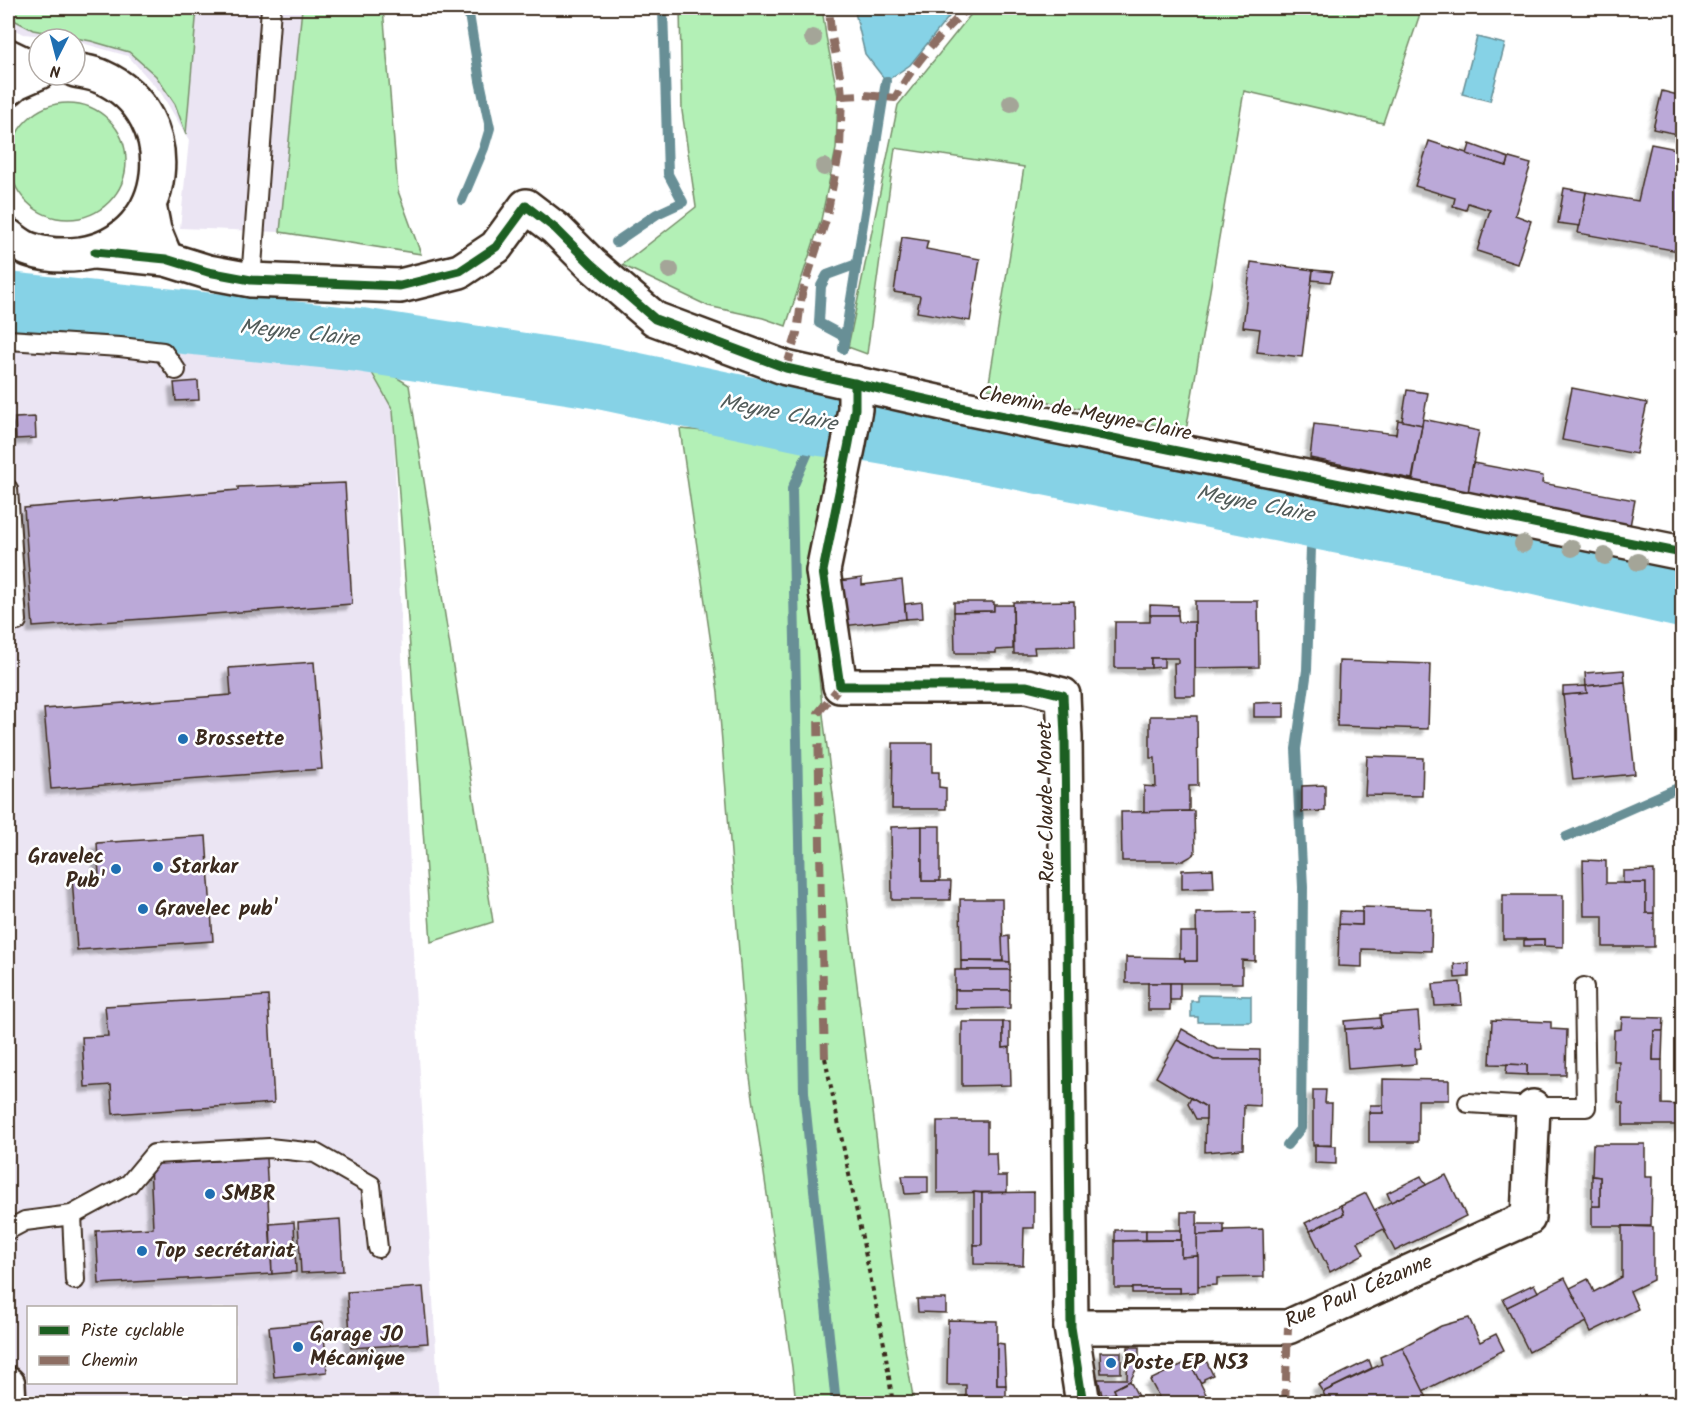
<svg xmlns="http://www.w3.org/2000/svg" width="1690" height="1411" viewBox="0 0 1690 1411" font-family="Kalam,sans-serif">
<defs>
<filter id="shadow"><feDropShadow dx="-5.5" dy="5.5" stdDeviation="1.5" flood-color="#0004"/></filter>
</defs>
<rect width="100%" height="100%" fill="#fff"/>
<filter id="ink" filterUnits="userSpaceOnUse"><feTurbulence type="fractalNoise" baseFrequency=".0167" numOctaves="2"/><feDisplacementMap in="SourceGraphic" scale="12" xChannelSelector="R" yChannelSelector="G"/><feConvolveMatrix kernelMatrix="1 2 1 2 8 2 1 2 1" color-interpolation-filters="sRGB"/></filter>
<g filter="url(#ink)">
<!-- built -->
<g fill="#ebe5f3" fill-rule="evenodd">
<polygon points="8,8 302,8 280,232 180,228 189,140 161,93 128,56 75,41 75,39 24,34 8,27"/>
<path d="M8 334 363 357 393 410 413 953 439 1403H8ZM28 1308H236V1382H28Z"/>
</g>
<!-- green -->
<g fill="#b3f0b6" stroke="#778d6a" stroke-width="1.5">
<polygon points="8,8 197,8 186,134 175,104 156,76 129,52 91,41 33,30 8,17"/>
<polygon points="302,8 383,8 398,191 421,254 280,232"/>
<polygon points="680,8 822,8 826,36 838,96 836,149 821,220 786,326 763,318 708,306 622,265 696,207 682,111"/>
<polygon points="976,8 1422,8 1383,123 1244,91 1186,431 988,389 1024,167 895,148 867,354 848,347 898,105"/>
<circle cx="68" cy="161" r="58"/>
<polygon points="363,357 409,385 493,922 431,942 393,410"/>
<polygon points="680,429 836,442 813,534 809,585 824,723 896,1294 914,1403 796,1403 792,1367 748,1063 718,692"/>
</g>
<!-- water -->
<g fill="#86d2e6" stroke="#688f96" stroke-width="1.5">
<polygon points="854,8 956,8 910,65 886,81 865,54"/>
<polygon points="1477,37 1505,44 1490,101 1462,94"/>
<polygon points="1198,995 1251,996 1251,1022 1198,1022 1198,1017 1191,1017 1191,1001 1198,1001"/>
</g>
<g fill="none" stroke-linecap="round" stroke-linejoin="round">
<!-- stream -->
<g stroke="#688f96" stroke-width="10">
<polyline points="462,200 484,148 490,128 480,81 468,8"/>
<polyline points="616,242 657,214 683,202 668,174 663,8"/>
<polyline points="845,337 819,323 821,286 827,275 857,264"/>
<polyline points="843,349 886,81"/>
<polyline points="826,411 792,489 804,1092 836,1404"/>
<polyline points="1566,837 1682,786"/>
<polyline points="1287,1145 1301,1128 1303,887 1296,749 1307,670 1312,517"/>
</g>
<!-- river -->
<polyline stroke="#86d2e6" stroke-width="64" points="8,304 360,340 595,376 821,424 874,431 955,445 1456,545 1682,596"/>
</g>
<!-- building -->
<g fill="#bba9d8" stroke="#3b2a1e" stroke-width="1.5" filter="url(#shadow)">
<polygon points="1662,91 1682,96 1682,135 1653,129"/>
<polygon points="1429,141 1507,166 1509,158 1531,164 1515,215 1531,221 1517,264 1477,251 1490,210 1468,203 1466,210 1453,206 1455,198 1415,186"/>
<polygon points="1470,144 1509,158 1507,166 1467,154"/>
<polygon points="1651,144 1682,150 1682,227 1678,251 1578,233 1586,192 1638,201"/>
<polygon points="1564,188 1586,192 1580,226 1558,223"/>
<polygon points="902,237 928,241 926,249 980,259 970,321 917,312 920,296 894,292"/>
<polygon points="1251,262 1313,270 1302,357 1257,352 1260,329 1243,327"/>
<polygon points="1313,270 1333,272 1330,282 1312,280"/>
<polygon points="198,381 199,400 176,401 174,383"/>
<polygon points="1572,388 1647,403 1636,454 1562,440"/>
<polygon points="1407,390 1428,393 1422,425 1402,421"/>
<polygon points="35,417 36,438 16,439 15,418"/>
<polygon points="1423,419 1479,431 1468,493 1412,483"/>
<polygon points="1398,420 1422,425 1412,479 1310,458 1314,424 1396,434"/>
<polygon points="1473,463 1543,476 1542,483 1635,500 1630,526 1468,493"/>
<polygon points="345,483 352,604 33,627 24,508 238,490 238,487"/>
<polygon points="862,578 862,585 902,580 906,619 843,626 838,581"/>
<polygon points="1074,601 1075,646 1034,647 1035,654 1014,654 1013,602"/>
<polygon points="1195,601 1258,601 1259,667 1195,668"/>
<polygon points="922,602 923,618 906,619 905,604"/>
<polygon points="954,602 994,602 994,611 954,612"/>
<polygon points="994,605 1013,605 1013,649 996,650 996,653 955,653 954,612 994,611"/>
<polygon points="1150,605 1178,606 1178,615 1150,615"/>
<polygon points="1150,615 1178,615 1179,622 1195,622 1195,696 1175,696 1174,663 1178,663 1178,658 1151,658 1151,668 1115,668 1115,622 1150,622"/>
<polygon points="1151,658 1164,658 1164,667 1151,668"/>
<polygon points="1339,661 1430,664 1428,729 1337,726"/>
<polygon points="314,662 322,769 51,789 44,709 231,695 229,668"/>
<polygon points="1624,670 1625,682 1586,686 1585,673"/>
<polygon points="1625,682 1635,774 1573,780 1563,695 1587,693 1586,686"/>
<polygon points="1586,686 1587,693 1563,695 1563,687"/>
<polygon points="1284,702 1284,717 1254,717 1254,703"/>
<polygon points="1150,716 1197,716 1198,786 1189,786 1189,811 1144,812 1144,786 1156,787 1155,758 1150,758"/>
<polygon points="893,743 932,743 932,772 939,772 939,787 946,788 946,809 892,809"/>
<polygon points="1367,756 1423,758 1422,796 1365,795"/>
<polygon points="1325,785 1325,811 1302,812 1302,786"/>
<polygon points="1194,811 1195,853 1190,857 1183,861 1122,861 1121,812"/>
<polygon points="922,826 922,881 951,881 950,900 892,900 891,827"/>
<rect x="922" y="826" width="18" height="55"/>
<polygon points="206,836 213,941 77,950 72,876 99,875 97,843"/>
<polygon points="1583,860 1606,861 1606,883 1646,883 1646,913 1654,913 1654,947 1603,947 1603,916 1584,916"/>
<polygon points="1213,869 1214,888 1182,889 1182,870"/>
<polygon points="1654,870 1654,913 1646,913 1646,883 1623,883 1623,871"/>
<polygon points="1503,895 1563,895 1563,947 1544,946 1544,939 1503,939"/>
<polygon points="960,899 1002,899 1003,961 961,961"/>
<polygon points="1362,907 1432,909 1431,951 1362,949 1362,967 1338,966 1339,924 1362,925"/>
<polygon points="1340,911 1362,912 1362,925 1339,924"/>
<polygon points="1255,912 1255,961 1242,960 1242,983 1126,983 1126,957 1184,958 1185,961 1197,961 1196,913"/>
<polygon points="1180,932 1197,932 1197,961 1185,961 1184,958 1180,958"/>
<polygon points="1009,936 1010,962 1003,961 1002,937"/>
<polygon points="1544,939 1544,946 1524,946 1524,940"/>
<polygon points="961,961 1010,962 1010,970 961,970"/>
<polygon points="1469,963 1469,977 1455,978 1454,964"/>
<rect x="955" y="970" width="55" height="20"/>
<polygon points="1460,982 1462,1005 1435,1006 1433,984"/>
<rect x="1148" y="983" width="22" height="27"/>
<rect x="1170" y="983" width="10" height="17"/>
<polygon points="955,990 1010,990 1010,1008 955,1009"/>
<polygon points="268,996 274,1103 113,1114 111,1085 85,1087 82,1037 108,1036 105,1006"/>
<polygon points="1418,1012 1421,1048 1415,1049 1416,1064 1348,1069 1345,1029 1381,1027 1380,1015"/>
<polygon points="1622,1017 1664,1018 1663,1031 1654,1031 1653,1060 1662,1060 1662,1104 1682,1105 1682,1125 1623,1125 1623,1103 1618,1102 1619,1061 1613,1061 1614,1030 1621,1029"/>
<polygon points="1380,1018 1381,1027 1345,1029 1344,1021"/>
<polygon points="1492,1020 1551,1022 1551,1029 1567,1030 1566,1075 1527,1075 1527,1065 1490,1064"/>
<polygon points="962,1022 1003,1022 1003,1048 1010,1047 1011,1085 962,1086"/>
<polygon points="1003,1022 1010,1022 1010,1047 1003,1048"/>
<polygon points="1182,1029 1217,1049 1260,1050 1260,1060 1214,1060 1177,1040"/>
<polygon points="1654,1031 1663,1031 1662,1060 1653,1060"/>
<polygon points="1177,1040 1214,1060 1260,1060 1260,1106 1244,1105 1243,1149 1205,1152 1206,1107 1156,1077"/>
<polygon points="1507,1064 1527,1065 1527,1075 1506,1074"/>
<polygon points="1383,1079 1449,1080 1449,1100 1418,1100 1418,1142 1369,1142 1369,1113 1383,1113"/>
<polygon points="1313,1090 1326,1090 1325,1103 1332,1103 1331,1145 1313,1146"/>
<polygon points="1191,1098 1206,1107 1206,1119 1196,1119 1188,1104"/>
<polygon points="1370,1105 1383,1105 1383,1113 1369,1113"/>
<polygon points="937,1121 987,1121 987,1153 996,1153 997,1176 1007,1176 1007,1192 937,1193"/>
<polygon points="1593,1144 1645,1144 1645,1177 1652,1177 1651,1226 1592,1226 1592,1206 1600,1206 1600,1177 1592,1176"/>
<polygon points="1315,1145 1336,1146 1336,1164 1315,1163"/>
<polygon points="266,1158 272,1274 99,1284 96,1231 153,1228 150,1164"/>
<polygon points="1446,1175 1466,1216 1395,1251 1374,1210"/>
<polygon points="902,1176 928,1176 928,1193 905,1194"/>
<polygon points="1421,1176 1426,1185 1391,1202 1387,1193"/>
<polygon points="1592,1176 1600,1177 1600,1206 1592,1206"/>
<polygon points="974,1192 982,1193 982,1245 974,1245"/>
<polygon points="1034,1192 1034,1228 1024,1228 1023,1265 974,1264 974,1245 982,1245 982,1193"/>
<polygon points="1366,1193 1384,1229 1358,1242 1364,1254 1330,1272 1310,1231 1344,1214 1341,1205"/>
<polygon points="1341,1205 1344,1214 1310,1231 1305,1223"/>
<polygon points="1181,1212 1197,1212 1198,1256 1181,1257"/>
<polygon points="340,1219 343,1271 301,1273 298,1222"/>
<polygon points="294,1222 296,1272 272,1274 270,1224"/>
<polygon points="1197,1224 1224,1224 1224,1234 1197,1235"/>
<polygon points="1622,1226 1653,1227 1653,1280 1630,1291 1638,1309 1591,1332 1570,1288 1588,1279 1594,1292 1622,1277"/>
<polygon points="1263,1229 1264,1277 1217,1278 1217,1285 1198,1286 1197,1235 1224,1234 1225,1230"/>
<polygon points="1115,1230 1146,1230 1146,1240 1115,1241"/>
<rect x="1146" y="1230" width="35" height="10"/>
<polygon points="1181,1240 1181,1257 1198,1256 1198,1292 1180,1293 1180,1288 1115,1288 1115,1241"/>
<polygon points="1565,1278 1587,1322 1529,1352 1507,1307"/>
<polygon points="1534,1284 1538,1292 1507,1307 1503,1299"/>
<polygon points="423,1287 428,1343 351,1348 347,1292"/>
<rect x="1132" y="1288" width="48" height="5"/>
<polygon points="917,1299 946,1299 946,1313 918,1312"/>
<polygon points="1469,1318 1480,1342 1496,1334 1504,1350 1423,1391 1402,1347 1441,1326"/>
<polygon points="948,1320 997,1321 997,1385 1006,1385 1006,1403 966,1403 966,1385 947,1385"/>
<polygon points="323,1322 327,1372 274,1377 269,1327"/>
<polygon points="997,1343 1004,1344 1006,1385 997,1385"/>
<polygon points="1128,1347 1139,1347 1139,1364 1130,1381 1114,1389 1116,1393 1102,1395 1098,1379 1127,1379"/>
<polygon points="1402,1347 1430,1404 1403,1404 1401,1400 1393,1404 1328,1404 1323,1392 1382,1364 1380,1357"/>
<polygon points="1100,1352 1121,1352 1121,1373 1101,1373"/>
<polygon points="1204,1356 1213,1375 1204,1379 1204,1381 1200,1383 1189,1361"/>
<polygon points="1369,1360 1372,1368 1323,1392 1318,1385"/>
<polygon points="1189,1361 1211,1404 1152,1404 1151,1401 1159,1397 1150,1380"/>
<polygon points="1130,1381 1142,1404 1121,1404 1114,1389"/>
</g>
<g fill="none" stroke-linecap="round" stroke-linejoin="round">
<defs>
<g id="lane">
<polyline points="251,280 271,8"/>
<polyline points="8,340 120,347 163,352 176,370"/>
<polyline points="8,489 17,621"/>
<polyline points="1468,1103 1533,1107 1586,1107 1584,987"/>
<polyline points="72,1215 75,1280"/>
<polyline points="8,1230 25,1221 72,1215 129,1184 154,1154 269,1148 315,1153 371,1185 378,1248"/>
</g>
<g id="street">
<polyline points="149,205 154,230 166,259"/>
<polyline points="95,252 166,259 208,272 251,280 400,286 460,271 496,247 526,206 556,229 591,264 655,319 786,368 960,407 1682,553"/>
<polyline points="855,383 855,409 849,443 823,571 840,686 1027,686 1063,695 1065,737 1071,1327 1083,1404"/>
<polyline points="1071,1327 1288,1327 1528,1218 1533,1107"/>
</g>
<g id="secondary">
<polyline points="8,56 39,71"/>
<polyline points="8,89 16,82 39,72"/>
<path d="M8 236C15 241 23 248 31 250 48 256 64 256 81 254 173 240 185 114 102 77 94 73 84 72 75 70"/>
<polyline points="8,1384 9,1404"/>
</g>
</defs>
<!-- lane casing -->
<use href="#lane" stroke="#3b2a1e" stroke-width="22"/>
<!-- street casing -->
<use href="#street" stroke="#3b2a1e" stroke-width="38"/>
<!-- secondary casing -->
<use href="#secondary" stroke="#3b2a1e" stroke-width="38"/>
<!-- path -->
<polyline stroke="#3b2a1e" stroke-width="4" stroke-dasharray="4.5 4.5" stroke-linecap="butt" points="825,1058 884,1344 893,1404"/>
<!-- lane -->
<use href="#lane" stroke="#fff" stroke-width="18"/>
<!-- street -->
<use href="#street" stroke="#fff" stroke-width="33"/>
<!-- secondary -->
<use href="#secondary" stroke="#fff" stroke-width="33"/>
<!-- quiet -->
<g stroke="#8d6e63" stroke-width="8" stroke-dasharray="15 8" stroke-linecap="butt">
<path d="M842 96 864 95 895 98C913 64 940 35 968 8"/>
<polyline points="786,368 797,333 802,294 826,220 840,149 842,96 840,75 831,32 829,8"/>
<polyline points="825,1058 821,913 818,713 840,686"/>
<polyline points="1285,1404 1288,1327"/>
</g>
<defs>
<g id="cycleway">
<polyline points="95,252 166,259 208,272 251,280 400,286 460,271 496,247 526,206 556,229 591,264 655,319 786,368 960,407 1682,553"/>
<polyline points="855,383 855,409 849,443 823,571 840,686 1027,686 1063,695 1065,737 1071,1327 1083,1404"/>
</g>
</defs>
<!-- cycleway casing -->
<use href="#cycleway" stroke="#fff" stroke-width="13"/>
<!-- cycleway -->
<use href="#cycleway" stroke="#1b5e20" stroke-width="9"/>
</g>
<!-- trees -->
<g fill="#a4a598">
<circle cx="813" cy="38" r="9"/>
<circle cx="1011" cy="103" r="9"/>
<circle cx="824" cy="167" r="9"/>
<circle cx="670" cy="270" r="9"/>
<circle cx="1523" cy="544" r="9"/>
<circle cx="1572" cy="548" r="9"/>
<circle cx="1605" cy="556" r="9"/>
<circle cx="1638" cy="562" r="9"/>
</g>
</g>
<!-- markers -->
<g fill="#1f6fb2" stroke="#fff" stroke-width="2">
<circle cx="183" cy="739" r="6"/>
<circle cx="158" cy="867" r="6"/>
<circle cx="116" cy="869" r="6"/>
<circle cx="143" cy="909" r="6"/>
<circle cx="210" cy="1194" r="6"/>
<circle cx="142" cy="1251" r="6"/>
<circle cx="298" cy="1347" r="6"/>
<circle cx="1111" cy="1363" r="6"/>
</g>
<g text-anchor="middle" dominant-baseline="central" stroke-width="5" stroke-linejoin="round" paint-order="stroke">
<!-- street labels -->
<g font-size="21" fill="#3b2a1e" stroke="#fff">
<text transform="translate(1085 414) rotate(11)">Chemin de Meyne Claire</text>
<text transform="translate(1047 802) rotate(-91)">Rue Claude Monet</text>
<text transform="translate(1359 1292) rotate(-23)">Rue Paul Cézanne</text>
</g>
<!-- poi labels -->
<g font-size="21" font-weight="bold" fill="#3b2a1e" stroke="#fff" text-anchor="start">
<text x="195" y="739">Brossette</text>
<text x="104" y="857" text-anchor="end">Gravelec<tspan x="104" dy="24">Pub'</tspan></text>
<text x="170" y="867">Starkar</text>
<text x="155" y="909">Gravelec pub'</text>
<text x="222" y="1194">SMBR</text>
<text x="154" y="1251">Top secrétariat</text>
<text x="310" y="1335">Garage JO<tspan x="310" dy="24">Mécanique</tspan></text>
<text x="1123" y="1363">Poste EP N53</text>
</g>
<!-- water labels -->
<g font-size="22" font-style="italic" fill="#525c5a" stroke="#fff">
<text transform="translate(299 334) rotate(6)">Meyne Claire</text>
<text transform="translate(778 414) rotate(11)">Meyne Claire</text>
<text transform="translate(1255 505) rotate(11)">Meyne Claire</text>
</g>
</g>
<!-- margin -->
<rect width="1690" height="1411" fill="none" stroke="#fff" stroke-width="30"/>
<rect x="15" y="15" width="1660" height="1381" fill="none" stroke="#3b2a1e" stroke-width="2" filter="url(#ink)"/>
<!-- legend -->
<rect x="27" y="1306" width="210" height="78" fill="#ffffff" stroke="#b1aaa5" stroke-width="1.5"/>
<rect x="39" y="1326" width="30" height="9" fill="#1b5e20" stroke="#b1aaa5" stroke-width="1.5"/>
<text x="81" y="1336" font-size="18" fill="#3b2a1e">Piste cyclable</text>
<rect x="39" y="1356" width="30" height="9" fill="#8d6e63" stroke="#b1aaa5" stroke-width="1.5"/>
<text x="81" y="1366" font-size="18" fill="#3b2a1e">Chemin</text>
<!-- north arrow -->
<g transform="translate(57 57) rotate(186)"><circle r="28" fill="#ffffff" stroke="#b1aaa5" stroke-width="1.5"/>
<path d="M0-4.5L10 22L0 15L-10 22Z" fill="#1f6fb2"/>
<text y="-9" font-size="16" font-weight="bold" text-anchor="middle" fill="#3b2a1e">N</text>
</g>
</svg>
